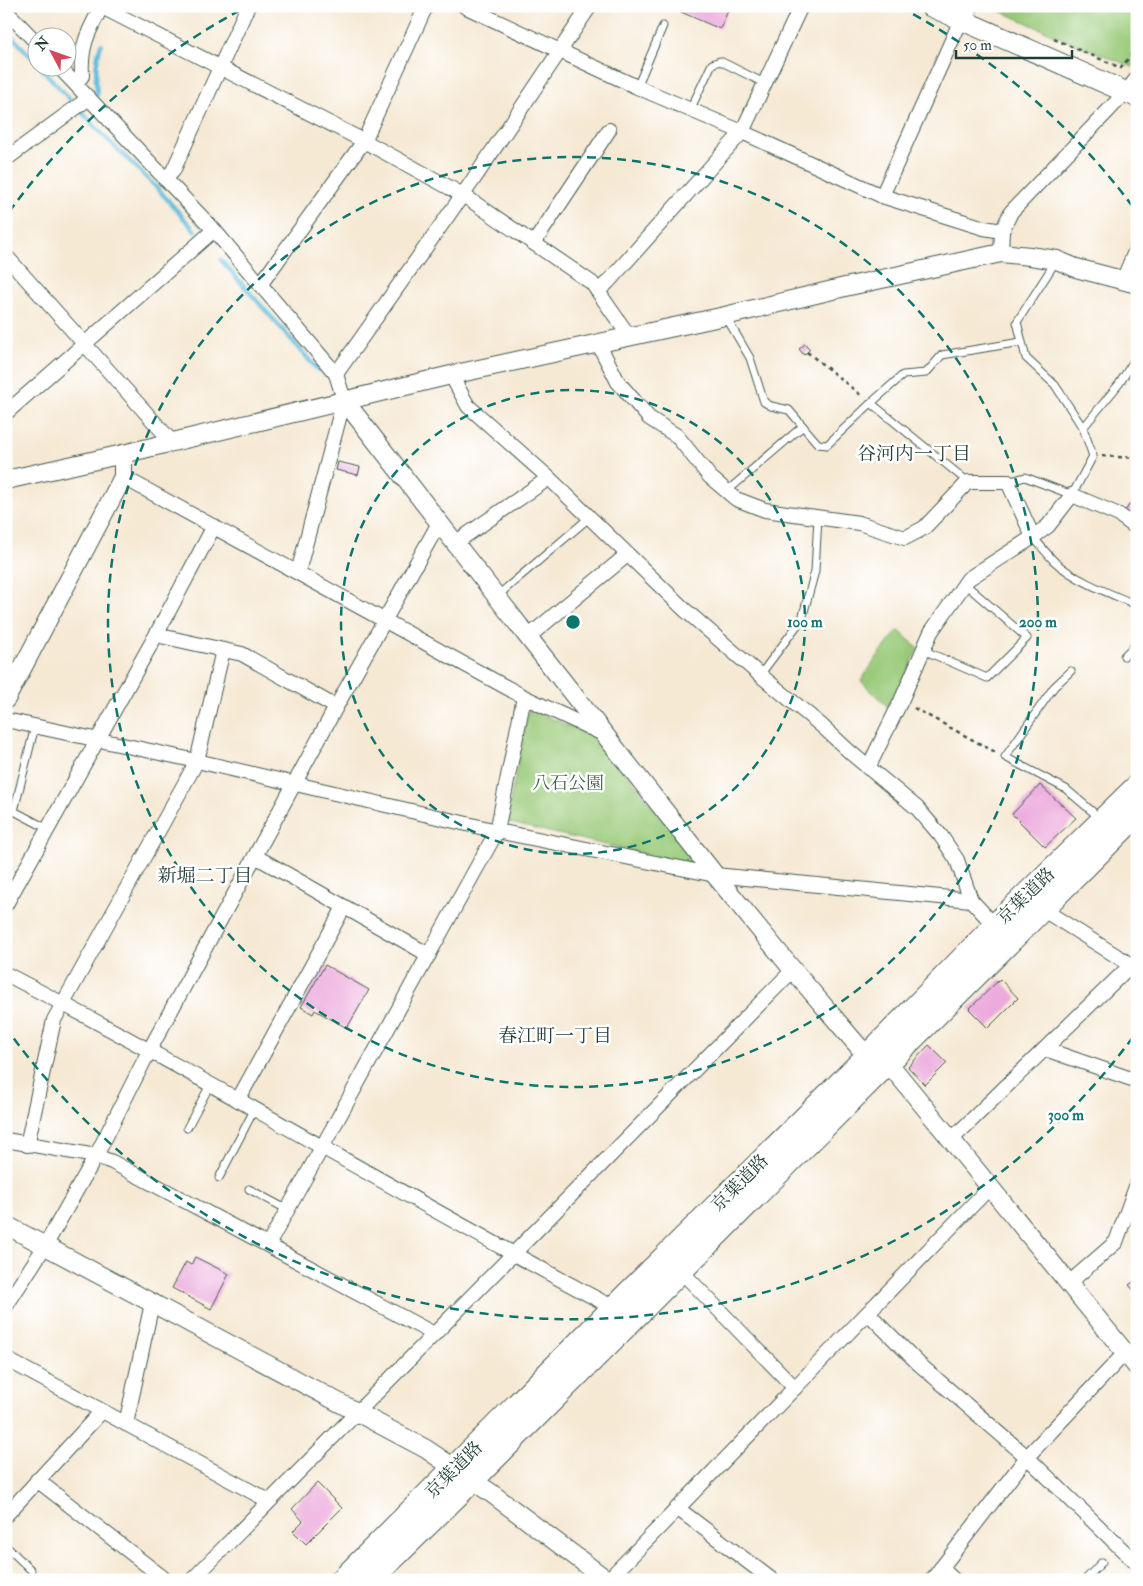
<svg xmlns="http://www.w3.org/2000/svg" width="1143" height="1586" viewBox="0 0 1143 1586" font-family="'IM FELL Double Pica','Noto Serif JP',serif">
<rect width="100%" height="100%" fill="#fff"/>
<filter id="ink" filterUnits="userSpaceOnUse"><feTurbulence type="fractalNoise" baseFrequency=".02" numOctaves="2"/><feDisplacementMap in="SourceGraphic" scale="10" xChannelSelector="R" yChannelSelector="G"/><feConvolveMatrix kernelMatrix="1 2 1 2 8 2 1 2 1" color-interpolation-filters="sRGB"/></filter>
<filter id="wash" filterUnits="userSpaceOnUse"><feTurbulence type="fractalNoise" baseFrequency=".0096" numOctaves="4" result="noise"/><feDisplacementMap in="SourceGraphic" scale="20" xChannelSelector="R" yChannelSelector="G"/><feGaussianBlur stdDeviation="1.12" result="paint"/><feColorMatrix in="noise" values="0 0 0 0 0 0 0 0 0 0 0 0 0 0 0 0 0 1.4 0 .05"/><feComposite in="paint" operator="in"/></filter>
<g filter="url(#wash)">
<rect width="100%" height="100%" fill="#f6e9d4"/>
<!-- green -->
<g fill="#9aca79" stroke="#5c8456">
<polygon points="989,6 1137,6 1137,62 1133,67 1070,42"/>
<polygon points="898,630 918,648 890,709 861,681 877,657"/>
<polygon points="529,709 600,739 693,857 688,864 506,822"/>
</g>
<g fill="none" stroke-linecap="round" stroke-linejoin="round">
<!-- stream -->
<g stroke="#5fbbdd" stroke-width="4.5">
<polyline points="121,7 122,6"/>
<polyline points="6,30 38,64"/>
<polyline points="41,68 101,133 158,189 195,231"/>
<path d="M97 95C95 77 95 61 101 44"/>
<polyline points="221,260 318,370"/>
</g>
</g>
<g id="blocks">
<!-- building -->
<g fill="#ecabdd">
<polygon points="684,6 730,6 720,29 681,12"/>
<polygon points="805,344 810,349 804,355 799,349"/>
<polygon points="338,462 360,467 358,475 336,470"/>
<polygon points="1137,494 1137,519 1125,511"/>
<polygon points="1040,785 1076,818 1045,847 1012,814"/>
<polygon points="325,965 369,990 347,1028 315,1010 313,1014 301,1007"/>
<polygon points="1000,979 1018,998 988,1028 969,1009"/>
<polygon points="929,1045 947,1063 925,1085 908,1067"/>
<polygon points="195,1257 229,1274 211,1309 172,1288 186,1262 191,1265"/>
<polygon points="1137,1279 1137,1294 1129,1285"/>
<polygon points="317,1483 342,1508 306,1544 293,1531 303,1521 292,1509"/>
</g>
</g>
</g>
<g filter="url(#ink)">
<use href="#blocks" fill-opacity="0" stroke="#3f574c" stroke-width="1"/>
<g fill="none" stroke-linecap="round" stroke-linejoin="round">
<defs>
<g id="service">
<polyline points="637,87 663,26"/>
<polyline points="690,110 712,64 720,61 764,83"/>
<polyline points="726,317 750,358 764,402 771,406 789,410 818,444 827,445 871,403 903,375 926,373 942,355 1021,342"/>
<polyline points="871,403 968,482"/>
<polyline points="1083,428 1119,384 1137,356"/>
<polyline points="1008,482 1025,477 1072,495 1093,456 1083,428 1055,385 1026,358 1017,322 1056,261"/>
<polyline points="726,492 803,426"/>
<path d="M1033 537C1040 545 1047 554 1054 561 1074 580 1111 594 1137 605"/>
<polyline points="497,596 590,517"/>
<polyline points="923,650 987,678 1027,638 965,584"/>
<polyline points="1124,656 1137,643"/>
<polyline points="1071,671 1054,687 1005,757 1066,789 1101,819"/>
<polyline points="760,675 802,619 815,571 818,517"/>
<polyline points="35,726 14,811 48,829"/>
<polyline points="187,1128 210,1085"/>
<polyline points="219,1178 254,1110"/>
<polyline points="249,1189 288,1210"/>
<polyline points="6,1546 31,1570"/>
<polyline points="1085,1580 1102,1562"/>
</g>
<g id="minor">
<polyline points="464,6 637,87 742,132 882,196 984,228 1002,231"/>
<polyline points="102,7 364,141 463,195 592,283 629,336"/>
<polyline points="6,11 38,44"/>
<polyline points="964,21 971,6"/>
<polyline points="60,68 214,230 336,374 344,400 298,572"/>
<path d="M75 83 82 76C80 46 88 32 102 6"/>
<polyline points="6,159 89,98"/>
<polyline points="165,179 173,171 248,6"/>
<polyline points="882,196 961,20"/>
<polyline points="534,243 609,130"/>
<polyline points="1001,253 1002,231 1011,212 1126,92 1137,78"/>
<polyline points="6,256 172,442"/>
<polyline points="1123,280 1137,247"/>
<polyline points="260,285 364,141 426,6"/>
<polyline points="598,291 608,282 742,132 801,6"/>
<polyline points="598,343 618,382 649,418 677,436 710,477 736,499 765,510 859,523 905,538 924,528 968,482 1008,482 1033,537"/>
<polyline points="336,374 471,183 590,6"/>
<polyline points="451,375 468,406 549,478 685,610 760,675 822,726 851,753 917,808 941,836 957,860 971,900"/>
<polyline points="6,413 214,230"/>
<polyline points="123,477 524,697 603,734"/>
<polyline points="455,543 549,478"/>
<polyline points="156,635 242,654 336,707"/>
<polyline points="528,637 627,555"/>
<polyline points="6,720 197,761 497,831 715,875 971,900 995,926"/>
<polyline points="868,768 901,701 931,632 968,579 1033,537 1048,526 1072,495 1119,515 1137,528"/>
<polyline points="255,856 429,955"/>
<polyline points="6,904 156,635 214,526"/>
<polyline points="1042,909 1131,965"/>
<path d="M6 974C211 1080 409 1200 614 1308"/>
<polyline points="1045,1049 1137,1081"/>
<polyline points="238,1100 344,907"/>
<polyline points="6,1140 96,1156 112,1162 434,1334"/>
<polyline points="951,1140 1131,965 1137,963"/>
<polyline points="27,1145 54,1020 197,761 223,650"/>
<polyline points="268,1245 497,831 524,697"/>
<polyline points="680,1270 795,1388"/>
<polyline points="1069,1283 1116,1242 1137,1184"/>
<polyline points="6,1306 45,1246 96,1156 149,1051 255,856 336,707 439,523"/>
<polyline points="869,1314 919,1364 1027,1457 1137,1564"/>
<polyline points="6,1359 269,1501"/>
<polyline points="126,1424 152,1303"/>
<polyline points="37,1480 166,1580"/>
<polyline points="677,1508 772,1580"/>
<polyline points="6,1515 102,1411"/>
<polyline points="941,1568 954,1580"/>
<polyline points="192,1580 793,970"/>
<path d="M608 1580C734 1449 863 1319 989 1188"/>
<polyline points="932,1580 1027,1457 1125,1353"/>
</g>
<g id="tertiary">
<polyline points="344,400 528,637 715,875 793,970 859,1047 895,1071 1137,1367"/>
<polyline points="6,480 123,454 451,375 725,316 845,287 1001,253 1030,256 1057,260 1076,268 1137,284"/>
<polyline points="6,699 123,477 123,454"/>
<polyline points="6,1225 426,1449 491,1493 607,1580"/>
</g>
<polyline id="secondary" points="930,6 1137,97"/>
<g id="trunk">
<polyline points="343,1580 614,1308 869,1055 995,926 1137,787"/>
<polyline points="370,1580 472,1480 886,1064 1137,814"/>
</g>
</defs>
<!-- service casing -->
<use href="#service" stroke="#3f574c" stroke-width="9"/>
<!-- minor casing -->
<use href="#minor" stroke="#3f574c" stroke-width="16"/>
<!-- tertiary casing -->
<use href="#tertiary" stroke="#3f574c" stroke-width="20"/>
<!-- secondary casing -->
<use href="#secondary" stroke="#3f574c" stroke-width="22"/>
<!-- trunk casing -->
<use href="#trunk" stroke="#3f574c" stroke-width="26"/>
<!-- path -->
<g stroke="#3f574c" stroke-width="2.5" stroke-dasharray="4 4" stroke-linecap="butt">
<polyline points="1054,39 1121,68 1137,47"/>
<polyline points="807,352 862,396"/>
<polyline points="1102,456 1137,458"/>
<polyline points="914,708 997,753"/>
</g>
<!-- service -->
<use href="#service" stroke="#fff" stroke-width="7"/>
<!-- minor -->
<use href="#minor" stroke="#fff" stroke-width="14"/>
<!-- tertiary -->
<use href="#tertiary" stroke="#fff" stroke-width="18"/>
<!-- secondary -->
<use href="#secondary" stroke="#fff" stroke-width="20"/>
<!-- trunk -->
<use href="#trunk" stroke="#fff" stroke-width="24"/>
</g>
</g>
<!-- distance rings -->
<g fill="none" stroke="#0f766e" stroke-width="2.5" stroke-dasharray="9 6">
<circle cx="573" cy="622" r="232"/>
<circle cx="573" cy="622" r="465"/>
<path d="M1133 1037A697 697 0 0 1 9 1032M9 212A697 697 0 0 1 246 7M900 7A697 697 0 0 1 1133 207"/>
</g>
<g text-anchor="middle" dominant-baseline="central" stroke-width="5" stroke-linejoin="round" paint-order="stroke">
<!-- park labels -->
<g font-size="18" fill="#3e6045" stroke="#fff">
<text x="568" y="783">八石公園</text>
</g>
<!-- street labels -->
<g font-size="18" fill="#1f3d34" stroke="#fff">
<text transform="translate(1026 896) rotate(-44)">京葉道路</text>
<text transform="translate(740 1183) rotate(-45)">京葉道路</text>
<text transform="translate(454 1470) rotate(-45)">京葉道路</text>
</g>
<!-- neighbourhood labels -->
<g font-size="19" fill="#1f3d34" stroke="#fff">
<text x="914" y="454">谷河内一丁目</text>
<text x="205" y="876">新堀二丁目</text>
<text x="555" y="1036">春江町一丁目</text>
</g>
</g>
<circle cx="573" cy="622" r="8" fill="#0f766e" stroke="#fff" stroke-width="2.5"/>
<g font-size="15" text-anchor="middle" font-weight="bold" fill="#0f766e" stroke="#fff" stroke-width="5" stroke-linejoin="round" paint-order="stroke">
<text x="805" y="627">100 m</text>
<text x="1038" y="627">200 m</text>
<text x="1066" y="1120">300 m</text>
</g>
<!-- margin -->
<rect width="1143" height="1586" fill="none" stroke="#fff" stroke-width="25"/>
<!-- north arrow -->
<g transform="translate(52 52) rotate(311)"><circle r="24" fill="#ffffff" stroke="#a5b1ae"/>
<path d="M0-4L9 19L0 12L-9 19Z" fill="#d1495b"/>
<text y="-8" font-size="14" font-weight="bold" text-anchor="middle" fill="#1f3d34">N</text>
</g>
<!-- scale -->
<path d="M956 50v8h116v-8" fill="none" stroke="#1f3d34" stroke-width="2.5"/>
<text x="963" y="50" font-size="15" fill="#1f3d34" stroke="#ffffff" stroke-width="4" paint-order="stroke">50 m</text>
</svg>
